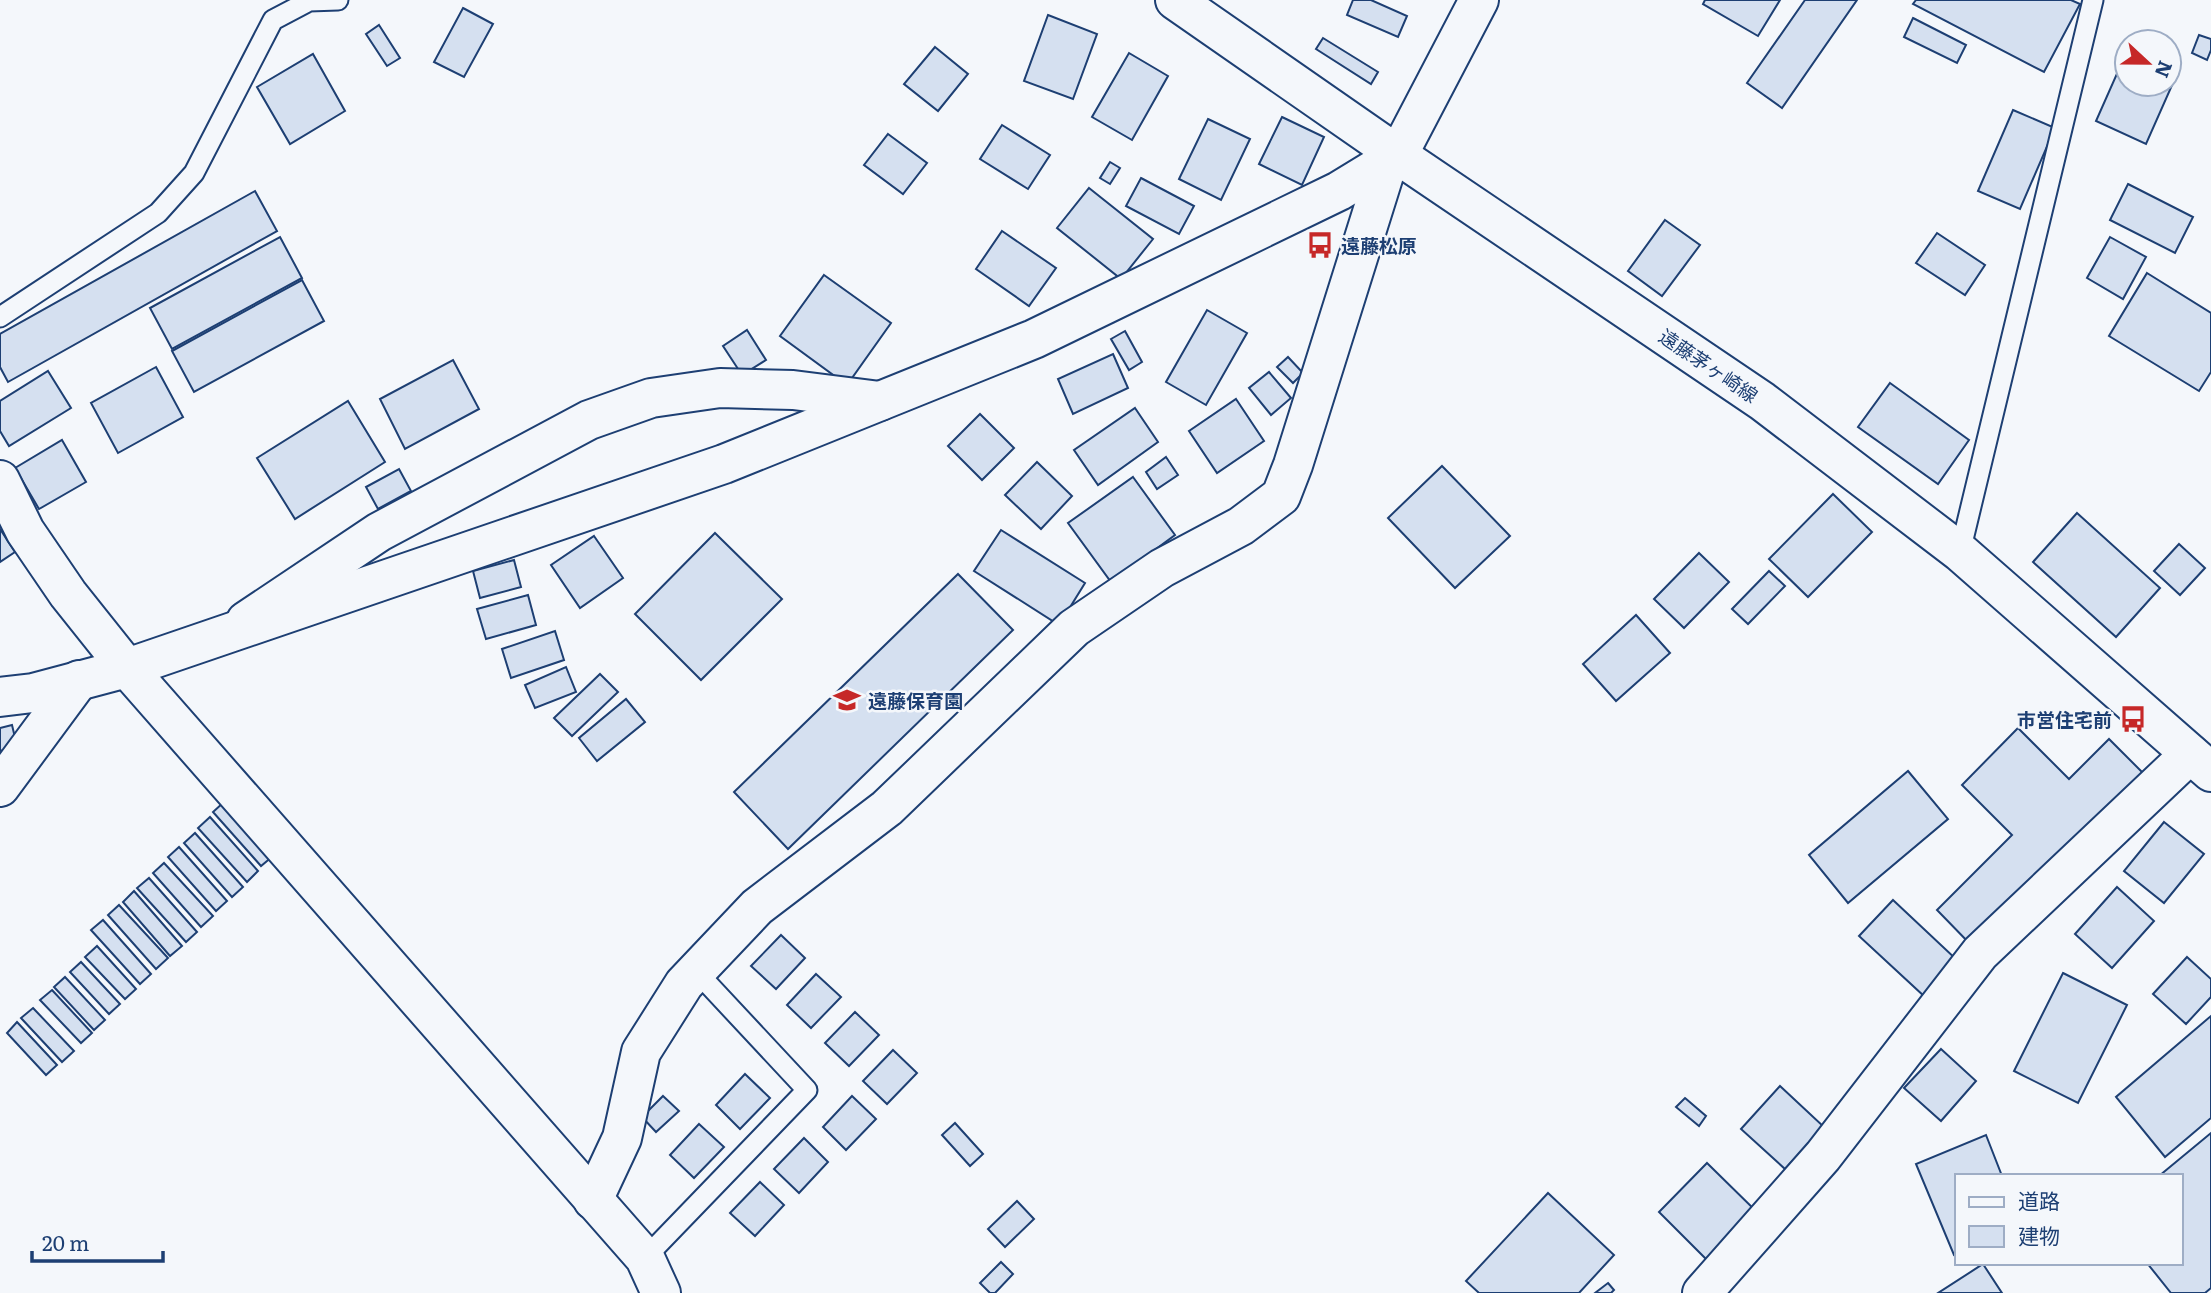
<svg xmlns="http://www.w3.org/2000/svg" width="2211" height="1293" viewBox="0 0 2211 1293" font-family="Literata,'Noto Sans JP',serif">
<rect width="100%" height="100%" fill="#f4f7fb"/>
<!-- building -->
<g fill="#d5e0f0" stroke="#1d3f73" stroke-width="2">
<polygon points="1353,0 1371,0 1407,16 1398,37 1347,15"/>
<polygon points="1705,0 1780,0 1758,36 1703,4"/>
<polygon points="1805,0 1857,0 1782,108 1747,83"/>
<polygon points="1916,0 2071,0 2080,4 2044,72 1913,4"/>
<polygon points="463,8 493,24 464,77 434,62"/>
<polygon points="1048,15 1097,34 1073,99 1024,81"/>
<polygon points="1913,18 1966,45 1957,63 1904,37"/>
<polygon points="379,25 400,58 387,66 366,34"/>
<polygon points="2199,35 2211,39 2211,50 2207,60 2192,53"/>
<polygon points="1323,38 1378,72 1371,84 1316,49"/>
<polygon points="935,47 968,74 938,111 904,84"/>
<polygon points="1129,53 1168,76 1132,140 1092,117"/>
<polygon points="313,54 345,111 290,144 257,87"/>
<polygon points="2123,60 2127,62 2127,84 2169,84 2169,81 2173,83 2146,144 2096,121"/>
<polygon points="2013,110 2055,128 2020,209 1978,191"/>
<polygon points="1282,117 1324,137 1302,185 1259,164"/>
<polygon points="1208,119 1250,139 1221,200 1179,179"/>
<polygon points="1002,125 1050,155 1028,189 980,159"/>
<polygon points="888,134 927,163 903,194 864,165"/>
<polygon points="1110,162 1120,168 1110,184 1100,178"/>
<polygon points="1141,178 1194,206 1179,234 1126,206"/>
<polygon points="2128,184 2193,217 2175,253 2110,220"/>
<polygon points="1089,188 1153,239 1121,279 1057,228"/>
<polygon points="255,191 277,231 8,382 0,367 0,334"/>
<polygon points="1665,220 1700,245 1662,296 1628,271"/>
<polygon points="1002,231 1056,268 1029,306 976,269"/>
<polygon points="1937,233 1985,265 1965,295 1916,263"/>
<polygon points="280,237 302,278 172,349 150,308"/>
<polygon points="2110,237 2146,257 2123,299 2087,278"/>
<polygon points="2147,273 2211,313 2211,372 2199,391 2109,336"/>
<polygon points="824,275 891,323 847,385 780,336"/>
<polygon points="302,280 324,321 194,392 172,351"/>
<polygon points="1207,310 1247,333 1206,405 1166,382"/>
<polygon points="747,330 766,360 742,375 723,346"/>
<polygon points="1125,331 1142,362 1129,370 1111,339"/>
<polygon points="1113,354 1128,388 1073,414 1058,379"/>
<polygon points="1288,357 1303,373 1293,383 1277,367"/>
<polygon points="453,360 479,409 405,449 380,399"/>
<polygon points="156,367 183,417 118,453 91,403"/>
<polygon points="48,371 71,408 9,446 0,431 0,401"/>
<polygon points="1269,372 1291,398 1271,415 1249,388"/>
<polygon points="1890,383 1969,440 1938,484 1858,427"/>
<polygon points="1236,399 1264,441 1217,473 1189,431"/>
<polygon points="348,401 385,462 295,519 257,458"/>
<polygon points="1135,408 1158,442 1098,485 1074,450"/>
<polygon points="980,414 1014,448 982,480 948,446"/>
<polygon points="62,440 86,482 39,509 15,468"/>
<polygon points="1166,457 1178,475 1157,489 1146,472"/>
<polygon points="1037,462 1072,496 1041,529 1005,495"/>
<polygon points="1442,466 1510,536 1455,588 1388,518"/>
<polygon points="399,469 411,491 378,509 366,487"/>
<polygon points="1133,477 1175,535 1111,582 1068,523"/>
<polygon points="1833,494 1872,532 1808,597 1769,559"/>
<polygon points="2077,513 2160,588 2116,637 2033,562"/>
<polygon points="0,529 15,552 0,562"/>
<polygon points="1001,530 1085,583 1059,625 974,571"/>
<polygon points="715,533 782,599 701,680 635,614"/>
<polygon points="594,536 623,578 580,608 551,565"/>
<polygon points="2179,544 2205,568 2180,595 2154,571"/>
<polygon points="1699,553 1729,582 1684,628 1654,599"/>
<polygon points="514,560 521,587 480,598 473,571"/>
<polygon points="1769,571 1785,586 1748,624 1732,609"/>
<polygon points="958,574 1013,630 788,849 734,792"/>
<polygon points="528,595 536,625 486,639 477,609"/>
<polygon points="1636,615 1670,653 1616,701 1583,664"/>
<polygon points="555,631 564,660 511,678 502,649"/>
<polygon points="566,667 576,692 535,708 525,685"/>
<polygon points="600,674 618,692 572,736 554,718"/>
<polygon points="626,699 645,722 597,761 579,738"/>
<polygon points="12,725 17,746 0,751 0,728"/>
<polygon points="2018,728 2069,779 2109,739 2146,776 1974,948 1937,910 2012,835 1962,785"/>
<polygon points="1908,771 1948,819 1848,903 1809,855"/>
<polygon points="224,802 273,856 261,866 213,812"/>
<polygon points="210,817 258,871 247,882 198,828"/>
<polygon points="2164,822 2204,854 2164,903 2124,871"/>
<polygon points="195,833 243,887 232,897 184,843"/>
<polygon points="179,847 227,901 216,911 168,857"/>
<polygon points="164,863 213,916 201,927 153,873"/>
<polygon points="149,878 197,932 186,942 137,888"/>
<polygon points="2117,887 2154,921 2112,968 2075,934"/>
<polygon points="134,891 182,946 170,956 123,902"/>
<polygon points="1893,900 1958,961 1925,997 1859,936"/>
<polygon points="119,905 168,958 156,969 108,915"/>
<polygon points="103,920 151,974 140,984 91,930"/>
<polygon points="781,935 805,958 776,989 751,966"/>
<polygon points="97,946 136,989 125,999 85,957"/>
<polygon points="2187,957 2211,979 2211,997 2186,1024 2153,994"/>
<polygon points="81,962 120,1004 109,1014 70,972"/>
<polygon points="2063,973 2127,1005 2078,1103 2014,1071"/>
<polygon points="816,974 841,997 811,1028 787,1005"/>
<polygon points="65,977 105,1020 94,1030 54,987"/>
<polygon points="52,990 92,1033 81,1043 40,1000"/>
<polygon points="33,1008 74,1051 62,1062 21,1018"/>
<polygon points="855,1012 879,1035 849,1066 825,1043"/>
<polygon points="2211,1016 2211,1118 2165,1157 2116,1097"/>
<polygon points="17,1022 57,1065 46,1075 7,1033"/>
<polygon points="1941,1049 1976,1081 1941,1121 1904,1088"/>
<polygon points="893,1050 917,1073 887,1104 863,1081"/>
<polygon points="745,1074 770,1098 740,1129 716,1105"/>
<polygon points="1780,1086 1824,1127 1785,1169 1741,1129"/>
<polygon points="663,1096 679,1111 656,1132 642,1117"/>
<polygon points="852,1096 876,1119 846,1150 823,1127"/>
<polygon points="1685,1098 1706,1116 1699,1126 1676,1107"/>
<polygon points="955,1123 983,1154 970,1166 942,1135"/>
<polygon points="699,1124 724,1147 694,1178 670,1155"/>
<polygon points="2211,1133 2211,1288 2205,1293 2171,1293 2147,1263 2181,1263 2181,1176 2159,1176"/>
<polygon points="1986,1135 2002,1176 1957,1176 1957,1254 1954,1255 1916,1164"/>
<polygon points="804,1138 828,1162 799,1193 774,1169"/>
<polygon points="1707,1163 1762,1217 1713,1266 1659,1212"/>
<polygon points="760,1182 784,1205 755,1236 730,1213"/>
<polygon points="1548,1193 1614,1255 1579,1293 1479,1293 1466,1281"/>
<polygon points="1017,1201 1034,1219 1005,1247 988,1229"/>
<polygon points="1001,1262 1013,1274 995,1293 990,1293 980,1283"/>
<polygon points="1983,1264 2002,1293 1938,1293"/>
<polygon points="1608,1283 1614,1290 1611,1293 1595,1293"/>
</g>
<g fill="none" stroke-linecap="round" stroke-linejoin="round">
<defs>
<g id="lane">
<polyline points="0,317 158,213 194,173 273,20 309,1 338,0"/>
<polyline points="1960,552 2093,0"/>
<polyline points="645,1258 807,1090 696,971"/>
</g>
<g id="street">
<polyline points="0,480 25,531 68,594 127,668 645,1258 661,1293"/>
<polyline points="246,621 379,532 589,420 651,398 720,388 793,390 880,401"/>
<polyline points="0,787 79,680"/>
<polyline points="593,1200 622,1138 641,1052 684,984 757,907 887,808 1074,628 1162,568 1241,526 1281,496 1293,465 1388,162"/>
<polyline points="1702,1293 1823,1156 1980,953 2190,754"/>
</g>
<g id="secondary">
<polyline points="1175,0 1398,155 1762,401 1960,552 2211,772"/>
<polyline points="0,697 33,693 127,668 724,464 1034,339 1339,191 1398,155 1479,0"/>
</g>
</defs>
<!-- lane casing -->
<use href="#lane" stroke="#1d3f73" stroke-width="23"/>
<!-- street casing -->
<use href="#street" stroke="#1d3f73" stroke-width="42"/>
<!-- secondary casing -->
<use href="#secondary" stroke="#1d3f73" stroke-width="42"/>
<!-- lane -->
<use href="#lane" stroke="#f4f7fb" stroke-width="19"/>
<!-- street -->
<use href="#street" stroke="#f4f7fb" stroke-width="38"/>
<!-- secondary -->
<use href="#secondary" stroke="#f4f7fb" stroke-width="38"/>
</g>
<!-- icons -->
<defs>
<symbol id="bus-bare" viewBox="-9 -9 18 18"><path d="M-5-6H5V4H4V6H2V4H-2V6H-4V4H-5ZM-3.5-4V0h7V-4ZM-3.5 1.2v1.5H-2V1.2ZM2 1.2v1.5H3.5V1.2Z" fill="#c62828" stroke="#f4f7fb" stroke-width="2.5" paint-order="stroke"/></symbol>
<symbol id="school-bare" viewBox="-9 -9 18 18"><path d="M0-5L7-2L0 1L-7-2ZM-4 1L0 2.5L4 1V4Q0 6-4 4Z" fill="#c62828" stroke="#f4f7fb" stroke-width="2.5" paint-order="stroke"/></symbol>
</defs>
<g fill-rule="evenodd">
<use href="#bus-bare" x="1301" y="226" width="38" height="38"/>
<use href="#school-bare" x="828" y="681" width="38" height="38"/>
<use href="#bus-bare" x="2114" y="700" width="38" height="38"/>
</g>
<g text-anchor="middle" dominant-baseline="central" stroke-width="5" stroke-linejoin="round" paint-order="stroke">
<!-- poi labels -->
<g font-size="19" font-weight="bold" fill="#1d3f73" stroke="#f4f7fb" text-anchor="start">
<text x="1341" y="245">遠藤松原</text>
<text x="868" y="700">遠藤保育園</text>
<text x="2112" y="719" text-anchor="end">市営住宅前</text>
</g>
<!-- street labels -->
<g font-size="19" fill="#1d3f73" stroke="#f4f7fb">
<text transform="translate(1709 365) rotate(34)">遠藤茅ヶ崎線</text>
</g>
</g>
<!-- legend -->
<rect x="1955" y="1174" width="228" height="91" fill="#f4f7fb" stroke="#9eadc5" stroke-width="2"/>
<rect x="1969" y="1197" width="35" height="10" fill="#f4f7fb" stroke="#9eadc5" stroke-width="2"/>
<text x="2018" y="1209" font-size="21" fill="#1d3f73">道路</text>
<rect x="1969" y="1226" width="35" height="21" fill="#d5e0f0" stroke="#9eadc5" stroke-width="2"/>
<text x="2018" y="1244" font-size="21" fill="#1d3f73">建物</text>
<!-- north arrow -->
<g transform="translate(2148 63) rotate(112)"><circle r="33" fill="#f4f7fb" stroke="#9eadc5" stroke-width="2"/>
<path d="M0-5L12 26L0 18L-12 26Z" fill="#c62828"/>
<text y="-10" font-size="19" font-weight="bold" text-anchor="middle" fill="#1d3f73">N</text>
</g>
<!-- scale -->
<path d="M32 1251v10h131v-10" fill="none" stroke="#1d3f73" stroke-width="3.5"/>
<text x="42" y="1251" font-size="21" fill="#1d3f73" stroke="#f4f7fb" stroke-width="5" paint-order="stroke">20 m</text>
</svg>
